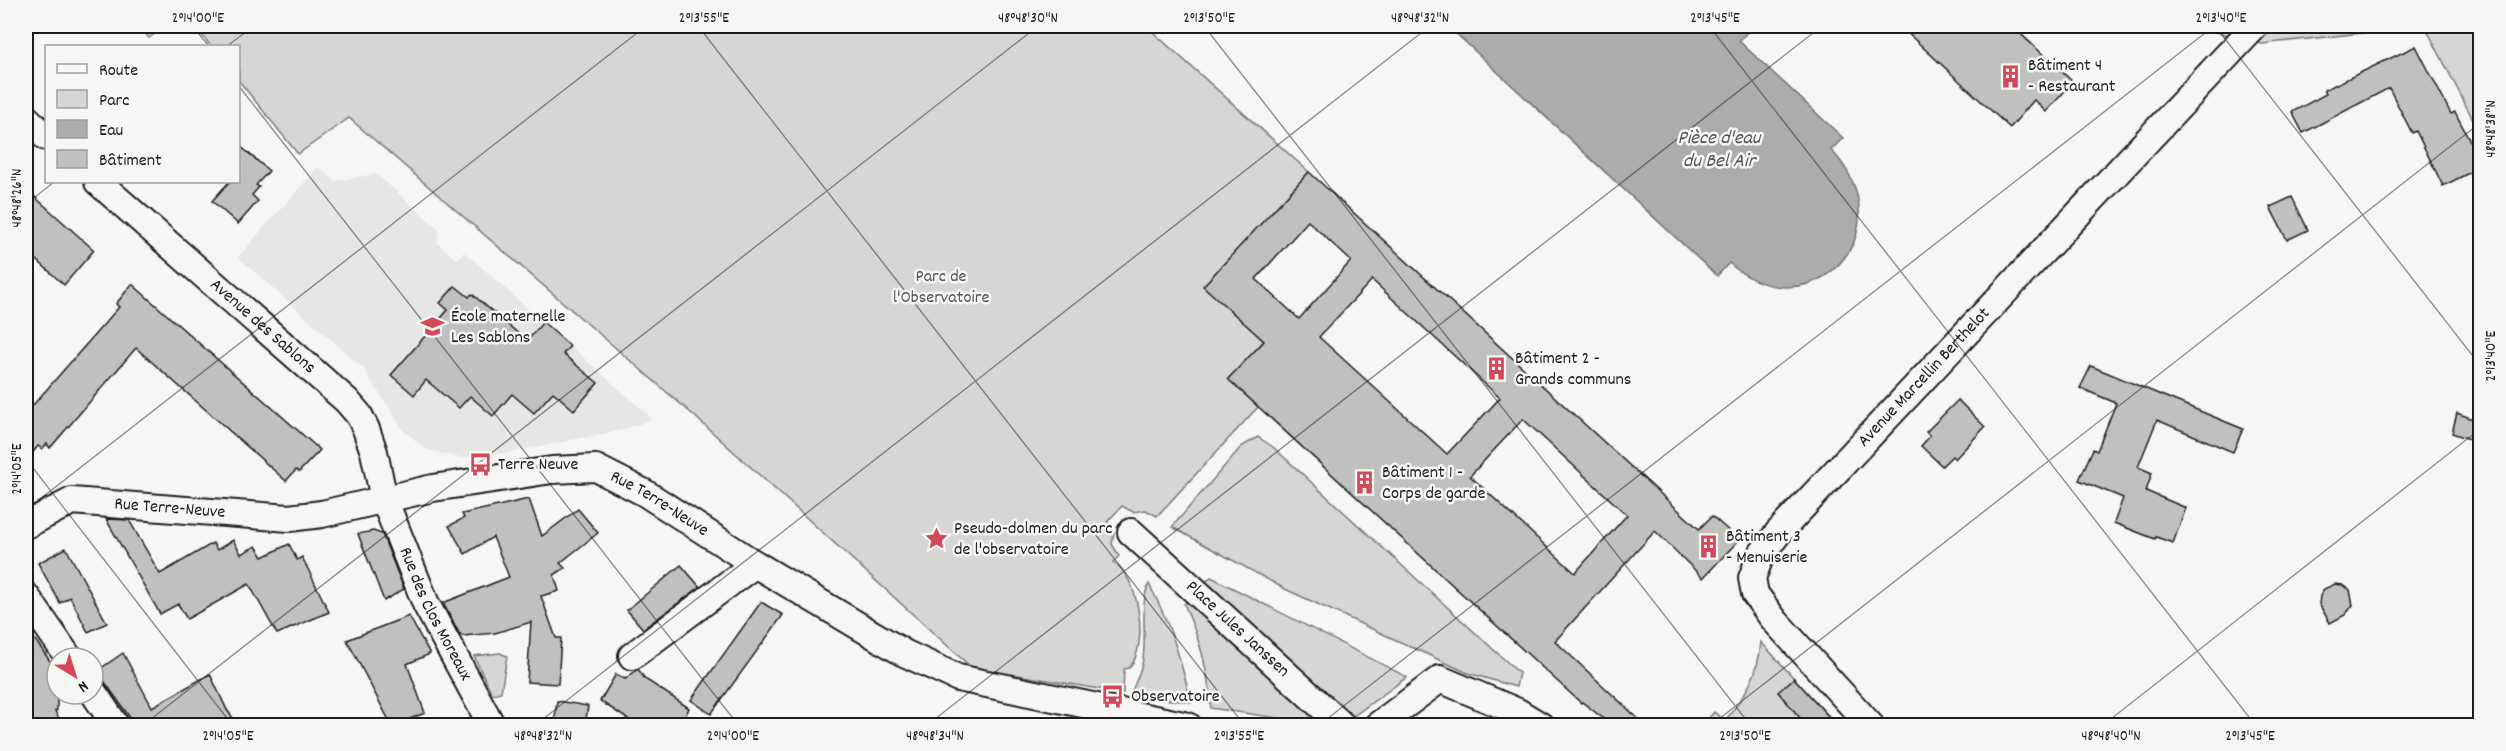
<svg xmlns="http://www.w3.org/2000/svg" width="2506" height="751" viewBox="0 0 2506 751" font-family="Dekko,sans-serif">
<rect width="100%" height="100%" fill="#f6f6f2"/>
<filter id="ink" filterUnits="userSpaceOnUse"><feTurbulence type="fractalNoise" baseFrequency=".0167" numOctaves="2"/><feDisplacementMap in="SourceGraphic" scale="12" xChannelSelector="R" yChannelSelector="G"/><feConvolveMatrix kernelMatrix="1 2 1 2 8 2 1 2 1" color-interpolation-filters="sRGB"/></filter>
<g filter="url(#ink)">
<!-- built -->
<polygon fill="#e6e6e2" points="318,167 335,181 376,174 439,229 437,243 457,260 464,252 653,419 622,430 506,453 461,458 428,450 404,431 363,368 238,257"/>
<!-- green -->
<g fill="#d6d6d2" stroke="#797977" stroke-width="1.5">
<polygon points="139,26 165,26 149,38"/>
<path d="M194 26H1146L1309 172 1204 286 1264 341 1228 379 1258 407 1157 516 1146 510 1133 512 1122 506 1107 522 1112 527 1110 529 1114 533 1112 544 1119 556 1113 562C1140 577 1149 647 1129 668L1124 669 1123 693 971 667 691 413 349 118 298 154 239 81 238 46H211Z"/>
<polygon points="2193,26 2480,26 2480,133 2425,26 2262,44"/>
<polygon points="1258,437 1273,447 1519,673 1516,687 1468,673 1285,589 1172,527 1241,447"/>
<polygon points="1211,577 1407,677 1352,717 1205,582"/>
<path d="M1149 584C1171 625 1180 657 1191 702L1130 696C1134 686 1139 675 1142 664 1148 641 1139 600 1149 584Z"/>
<path d="M1189 600 1325 725 1211 708C1208 668 1200 640 1184 604Z"/>
<path d="M1761 642 1837 725 1702 726 1714 712 1725 721C1746 693 1758 678 1761 642Z"/>
<polygon points="500,653 507,656 501,692 492,694 474,656"/>
</g>
<!-- water -->
<path fill="#acaca9" stroke="#727271" stroke-width="1.5" d="M1448 26H1753L1739 41 1843 138 1831 150C1909 232 1809 334 1729 263L1717 276Z"/>
<!-- building -->
<g fill="#c0c0bd" stroke="#1c1c1c" stroke-width="1.5" fill-rule="evenodd">
<polygon points="1900,26 2012,26 2073,82 2046,112 2034,100 2010,128"/>
<polygon points="2416,46 2451,114 2455,112 2481,162 2481,167 2443,186 2416,131 2412,133 2389,88 2303,133 2292,112 2326,94 2324,90"/>
<polygon points="238,144 269,171 256,185 259,187 252,195 258,201 238,224 212,201 229,182 238,182"/>
<path d="M1309 172 1699 529 1712 516 1739 540 1703 578 1655 531 1555 641 1646 726H1613L1582 702 1581 703 1228 379 1264 341 1203 286ZM1308 221 1351 261 1299 319 1256 279ZM1372 280 1500 398 1447 454 1319 337ZM1523 419 1627 515 1575 573 1470 476Z"/>
<polygon points="26,189 94,250 64,285 26,250"/>
<polygon points="2292,197 2308,230 2287,240 2270,207"/>
<polygon points="132,284 320,450 299,472 296,470 286,481 136,348 50,448 47,444 42,449 38,446 26,461 26,413 119,307 116,304"/>
<polygon points="455,286 469,297 472,294 527,341 543,322 570,346 563,354 598,383 574,410 553,392 534,413 512,394 493,416 470,396 459,408 426,380 414,395 391,375 448,310 440,303"/>
<polygon points="2091,366 2243,429 2233,452 2157,420 2138,467 2152,473 2146,491 2186,508 2173,543 2156,537 2155,539 2114,523 2123,498 2079,480 2093,449 2097,451 2116,403 2080,388"/>
<polygon points="1958,400 1985,427 1955,459 1952,456 1942,466 1921,446 1930,436 1926,432"/>
<polygon points="2457,413 2481,422 2481,443 2452,433"/>
<polygon points="529,499 542,536 578,509 598,533 560,563 565,568 554,575 559,591 541,596 556,638 561,638 558,684 527,682 531,622 495,633 463,636 459,633 443,603 509,577 493,537 465,554 449,526 464,518 462,514"/>
<polygon points="106,519 129,520 160,574 213,543 217,550 233,540 241,554 256,546 263,557 289,544 297,560 302,557 329,612 277,634 249,584 187,619 178,604 160,614"/>
<polygon points="373,531 382,534 404,589 384,601 358,534"/>
<polygon points="66,548 107,623 88,632 70,597 60,603 38,563"/>
<polygon points="681,565 700,587 643,629 627,610"/>
<polygon points="2335,584 2343,585 2350,590 2353,605 2345,615 2330,623 2319,604 2320,596 2324,589"/>
<polygon points="761,602 783,615 711,714 691,700"/>
<polygon points="409,616 430,654 407,664 425,713 392,726 347,640"/>
<polygon points="26,627 57,671 57,710 55,711 63,726 26,726"/>
<polygon points="123,653 152,707 210,674 227,710 239,726 131,726 131,719 97,671"/>
<polygon points="638,669 645,679 689,708 681,726 638,726 600,701 616,674 625,679"/>
<polygon points="1794,678 1837,726 1807,726 1778,692"/>
<polygon points="557,701 588,706 585,726 554,726"/>
</g>
<g fill="none" stroke-linecap="round" stroke-linejoin="round">
<defs>
<g id="minor">
<polyline points="26,118 46,137"/>
<path id="s1" d="M98 182 347 401 359 415 366 429 374 452 384 499 426 604 492 726"/>
<path id="s2" d="M26 525 72 501 289 518 322 514 433 488 552 470 596 468 645 493 755 564 904 653 958 678 1188 726"/>
<path id="s3" d="M1131 532 1343 726"/>
<polyline points="26,596 69,658"/>
<polyline points="632,656 755,564"/>
<polyline points="93,692 116,726"/>
<polyline points="1377,726 1440,679 1518,712 1541,726"/>
<path id="s4" d="M1871 726 1775 621 1755 594 1752 578 1761 555 1778 533 2255 26"/>
</g>
</defs>
<!-- minor casing -->
<use href="#minor" stroke="#1c1c1c" stroke-width="30"/>
<!-- minor -->
<use href="#minor" stroke="#f6f6f2" stroke-width="26"/>
</g>
</g>
<!-- ticks -->
<path fill="none" stroke="#1c1c1c" stroke-width="1.5" stroke-opacity="0.45" d="M192 26 209 46M698 26 1245 726M1204 26 1751 726M1709 26 2256 726M2215 26 2480 365M227 46 254 26M238 85 739 726M26 204 54 182M26 459 233 726M26 510 646 26M142 726 1038 26M534 726 1430 26M926 726 1822 26M1318 726 2214 26M1710 726 2480 123M2102 726 2480 429"/>
<!-- icons -->
<defs>
<symbol id="building-bare" viewBox="-9 -9 18 18"><path d="M-4-6H4V6H1V3H-1V6H-4ZM-2.5-4.3h1.7v1.8h-1.7ZM.8-4.3h1.7v1.8H.8ZM-2.5-1h1.7V.8h-1.7ZM.8-1h1.7V.8H.8Z" fill="#d1495b" stroke="#f6f6f2" stroke-width="2.5" paint-order="stroke"/></symbol>
<symbol id="school-bare" viewBox="-9 -9 18 18"><path d="M0-5L7-2L0 1L-7-2ZM-4 1L0 2.5L4 1V4Q0 6-4 4Z" fill="#d1495b" stroke="#f6f6f2" stroke-width="2.5" paint-order="stroke"/></symbol>
<symbol id="bus-bare" viewBox="-9 -9 18 18"><path d="M-5-6H5V4H4V6H2V4H-2V6H-4V4H-5ZM-3.5-4V0h7V-4ZM-3.5 1.2v1.5H-2V1.2ZM2 1.2v1.5H3.5V1.2Z" fill="#d1495b" stroke="#f6f6f2" stroke-width="2.5" paint-order="stroke"/></symbol>
<symbol id="sight-bare" viewBox="-9 -9 18 18"><path d="M0-6L1.8-2.2L6-1.7L2.9 1.2L3.7 5.4L0 3.3L-3.7 5.4L-2.9 1.2L-6-1.7L-1.8-2.2Z" fill="#d1495b" stroke="#f6f6f2" stroke-width="2.5" paint-order="stroke"/></symbol>
</defs>
<g fill-rule="evenodd">
<use href="#building-bare" x="1994" y="60" width="33" height="33"/>
<use href="#school-bare" x="416" y="310" width="33" height="33"/>
<use href="#building-bare" x="1480" y="352" width="33" height="33"/>
<use href="#bus-bare" x="464" y="448" width="33" height="33"/>
<use href="#building-bare" x="1348" y="466" width="33" height="33"/>
<use href="#sight-bare" x="920" y="522" width="33" height="33"/>
<use href="#building-bare" x="1692" y="530" width="33" height="33"/>
<use href="#bus-bare" x="1096" y="680" width="33" height="33"/>
</g>
<g text-anchor="middle" dominant-baseline="central" stroke-width="5" stroke-linejoin="round" paint-order="stroke">
<!-- poi labels -->
<g font-size="18" fill="#1c1c1c" stroke="#f6f6f2" text-anchor="start">
<text x="2028" y="66">Bâtiment 4<tspan x="2028" dy="21">- Restaurant</tspan></text>
<text x="451" y="317">École maternelle<tspan x="451" dy="21">Les Sablons</tspan></text>
<text x="1515" y="359">Bâtiment 2 -<tspan x="1515" dy="21">Grands communs</tspan></text>
<text x="498" y="465">Terre Neuve</text>
<text x="1382" y="473">Bâtiment 1 -<tspan x="1382" dy="21">Corps de garde</tspan></text>
<text x="954" y="529">Pseudo-dolmen du parc<tspan x="954" dy="21">de l'observatoire</tspan></text>
<text x="1726" y="537">Bâtiment 3<tspan x="1726" dy="21">- Menuiserie</tspan></text>
<text x="1131" y="697">Observatoire</text>
</g>
<!-- park labels -->
<g font-size="18" fill="#545453" stroke="#f6f6f2">
<text x="941" y="277">Parc de<tspan x="941" dy="21">l'Observatoire</tspan></text>
</g>
<!-- street labels -->
<g font-size="18" fill="#1c1c1c" stroke="#f6f6f2">
<text stroke="none"><textPath href="#s1" startOffset="219">Avenue des Sablons</textPath></text>
<text stroke="none"><textPath href="#s4" startOffset="458">Avenue Marcellin Berthelot</textPath></text>
<text stroke="none"><textPath href="#s2" startOffset="654">Rue Terre-Neuve</textPath></text>
<text stroke="none"><textPath href="#s2" startOffset="150">Rue Terre-Neuve</textPath></text>
<text stroke="none"><textPath href="#s1" startOffset="564">Rue des Clos Moreaux</textPath></text>
<text stroke="none"><textPath href="#s3" startOffset="144">Place Jules Janssen</textPath></text>
</g>
<!-- water labels -->
<g font-size="20" font-style="italic" fill="#565654" stroke="#f6f6f2">
<text x="1719" y="139">Pièce d'eau<tspan x="1719" dy="23">du Bel Air</tspan></text>
</g>
</g>
<!-- margin -->
<rect width="2506" height="751" fill="none" stroke="#f6f6f2" stroke-width="66"/>
<!-- legend -->
<rect x="45" y="45" width="195" height="138" fill="#f6f6f2" stroke="#9f9f9c" stroke-width="1.5"/>
<rect x="57" y="64" width="30" height="9" fill="#f6f6f2" stroke="#9f9f9c" stroke-width="1.5"/>
<text x="99" y="75" font-size="18" fill="#1c1c1c">Route</text>
<rect x="57" y="90" width="30" height="18" fill="#d6d6d2" stroke="#9f9f9c" stroke-width="1.5"/>
<text x="99" y="105" font-size="18" fill="#1c1c1c">Parc</text>
<rect x="57" y="120" width="30" height="18" fill="#acaca9" stroke="#9f9f9c" stroke-width="1.5"/>
<text x="99" y="135" font-size="18" fill="#1c1c1c">Eau</text>
<rect x="57" y="150" width="30" height="18" fill="#c0c0bd" stroke="#9f9f9c" stroke-width="1.5"/>
<text x="99" y="165" font-size="18" fill="#1c1c1c">Bâtiment</text>
<!-- north arrow -->
<g transform="translate(75 676) rotate(142)"><circle r="28" fill="#f6f6f2" stroke="#9f9f9c" stroke-width="1.5"/>
<path d="M0-4.5L10 22L0 15L-10 22Z" fill="#d1495b"/>
<text y="-9" font-size="16" font-weight="bold" text-anchor="middle" fill="#1c1c1c">N</text>
</g>
<rect x="33" y="33" width="2440" height="685" fill="none" stroke="#1c1c1c" stroke-width="2"/>
<g font-size="15" text-anchor="middle" fill="#1c1c1c">
<text x="198" y="22">2°14'00"E</text>
<text x="704" y="22">2°13'55"E</text>
<text x="1028" y="22">48°48'30"N</text>
<text x="1209" y="22">2°13'50"E</text>
<text x="1420" y="22">48°48'32"N</text>
<text x="1715" y="22">2°13'45"E</text>
<text x="2221" y="22">2°13'40"E</text>
<text transform="translate(2490 129) rotate(-90)" y="5">48°48'38"N</text>
<text transform="translate(16 198) rotate(-90)" y="5">48°48'26"N</text>
<text transform="translate(2490 356) rotate(-90)" y="5">2°13'40"E</text>
<text transform="translate(16 469) rotate(-90)" y="5">2°14'05"E</text>
<text x="228" y="740">2°14'05"E</text>
<text x="543" y="740">48°48'32"N</text>
<text x="733" y="740">2°14'00"E</text>
<text x="935" y="740">48°48'34"N</text>
<text x="1239" y="740">2°13'55"E</text>
<text x="1745" y="740">2°13'50"E</text>
<text x="2111" y="740">48°48'40"N</text>
<text x="2250" y="740">2°13'45"E</text>
</g>
</svg>
